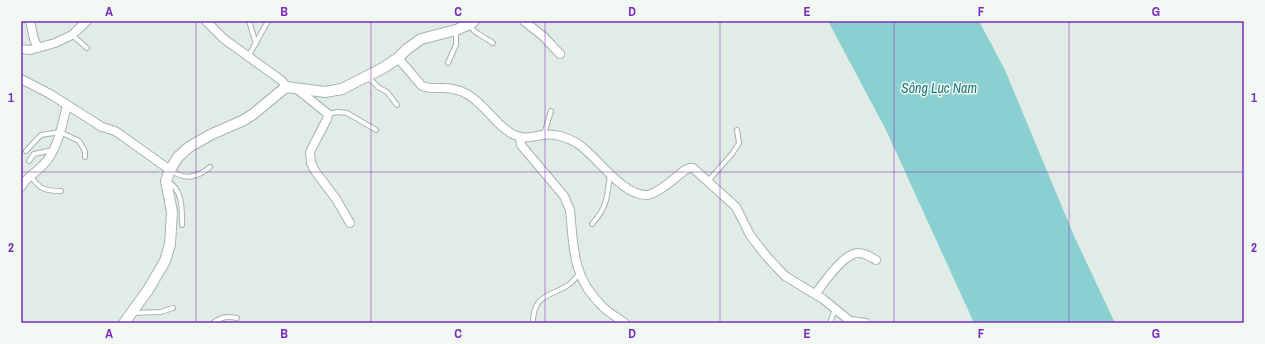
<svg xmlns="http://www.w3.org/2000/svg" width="1265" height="344" viewBox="0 0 1265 344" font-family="'Archivo Narrow',sans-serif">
<rect width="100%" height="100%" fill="#e2ece6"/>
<!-- water -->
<polygon fill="#8ad0d1" points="828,21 979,21 1005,70 1075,238 1115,323 974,323 886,130"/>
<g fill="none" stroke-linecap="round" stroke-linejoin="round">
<defs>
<g id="service">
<polyline points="249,21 256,44"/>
<polyline points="470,25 474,31 493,43"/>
<polyline points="72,35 87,48"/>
<polyline points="248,57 268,21"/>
<polyline points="448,63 456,45 456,30"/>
<polyline points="368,77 378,87 387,92 397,105"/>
<polyline points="328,114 338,112 347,113 376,130"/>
<polyline points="544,134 551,111"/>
<polyline points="26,151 41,135 60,132 79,141 85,151 85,157"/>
<polyline points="29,161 34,154 53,150"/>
<path d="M171 171C186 180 197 178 210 167"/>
<path d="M31 176C39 189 45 191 61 191"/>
<path d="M167 181C183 189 182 209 182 225"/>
<polyline points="708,181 732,154 739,143 737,130"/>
<path d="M592 224C608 206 607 197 610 174"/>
<polyline points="133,313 161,312 173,308"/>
<path d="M213 323C221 317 226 316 237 318"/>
<path d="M533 323C533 292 553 297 571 283 574 280 577 276 580 273"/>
<polyline points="830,323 835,309"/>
</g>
<g id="minor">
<polyline points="30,21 34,39 38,48"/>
<polyline points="206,21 224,39 281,80 287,87"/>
<polyline points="524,21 544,37 560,54"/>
<polyline points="21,49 30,50 55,43 72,35 87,21"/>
<path d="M398 58 422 86C429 89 436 88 443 88 454 88 466 92 474 99 488 109 503 134 521 137 528 139 535 136 542 135 553 133 567 137 577 143 597 156 622 196 647 195 658 194 676 177 685 170L690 168H693L736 207 750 235 767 257 785 276 823 299 850 321 866 323"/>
<polyline points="21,79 50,94 102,127 115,131 121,135 170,170"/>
<polyline points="297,89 328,114 327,119 310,152 311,163 315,171 336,199 350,223"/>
<path d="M520 137 521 145 564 196 570 210C574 250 572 277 603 307 609 313 618 318 625 323"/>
<path d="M21 187C26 177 36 173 43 165 58 150 62 125 67 105"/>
<path d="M816 293C824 283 844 252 859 253 865 253 871 257 876 260"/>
</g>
<polyline id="tertiary" points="124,323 148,290 165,261 170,244 172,212 166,181 170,170 178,157 189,147 212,134 242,121 252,115 286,87 325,92 342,89 383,68 398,58 407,49 421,39 456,30 470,24 474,21"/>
</defs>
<!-- service casing -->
<use href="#service" stroke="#a5b4ac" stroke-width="6"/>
<!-- minor casing -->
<use href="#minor" stroke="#a5b4ac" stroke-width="10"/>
<!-- tertiary casing -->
<use href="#tertiary" stroke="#a5b4ac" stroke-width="12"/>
<!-- service -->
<use href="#service" stroke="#fff" stroke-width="4"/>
<!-- minor -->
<use href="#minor" stroke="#fff" stroke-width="8"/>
<!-- tertiary -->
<use href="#tertiary" stroke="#fff" stroke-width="10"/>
</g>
<!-- grid -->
<path fill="none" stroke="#7b2cbf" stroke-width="1" stroke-opacity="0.55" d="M196 21V323M371 21V323M545 21V323M720 21V323M894 21V323M1069 21V323M21 172H1244"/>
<g text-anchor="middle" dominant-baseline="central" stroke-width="3" stroke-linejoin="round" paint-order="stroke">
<!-- water labels -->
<g font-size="14" font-style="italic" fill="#1c7679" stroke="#f2f9f5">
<text x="939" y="88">Sông Lục Nam</text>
</g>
</g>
<!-- border -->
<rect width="1265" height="344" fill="none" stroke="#f2f9f5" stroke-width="44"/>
<rect x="22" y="22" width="1221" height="300" fill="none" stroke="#7b2cbf" stroke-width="1.5"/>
<g font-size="13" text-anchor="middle" font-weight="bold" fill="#7b2cbf">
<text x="109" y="16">A</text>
<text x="284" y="16">B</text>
<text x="458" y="16">C</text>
<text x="632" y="16">D</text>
<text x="807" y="16">E</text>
<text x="981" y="16">F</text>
<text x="1156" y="16">G</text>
<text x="11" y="102">1</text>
<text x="1254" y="102">1</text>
<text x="11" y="252">2</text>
<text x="1254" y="252">2</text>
<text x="109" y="338">A</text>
<text x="284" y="338">B</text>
<text x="458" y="338">C</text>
<text x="632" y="338">D</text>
<text x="807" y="338">E</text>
<text x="981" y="338">F</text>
<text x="1156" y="338">G</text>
</g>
</svg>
